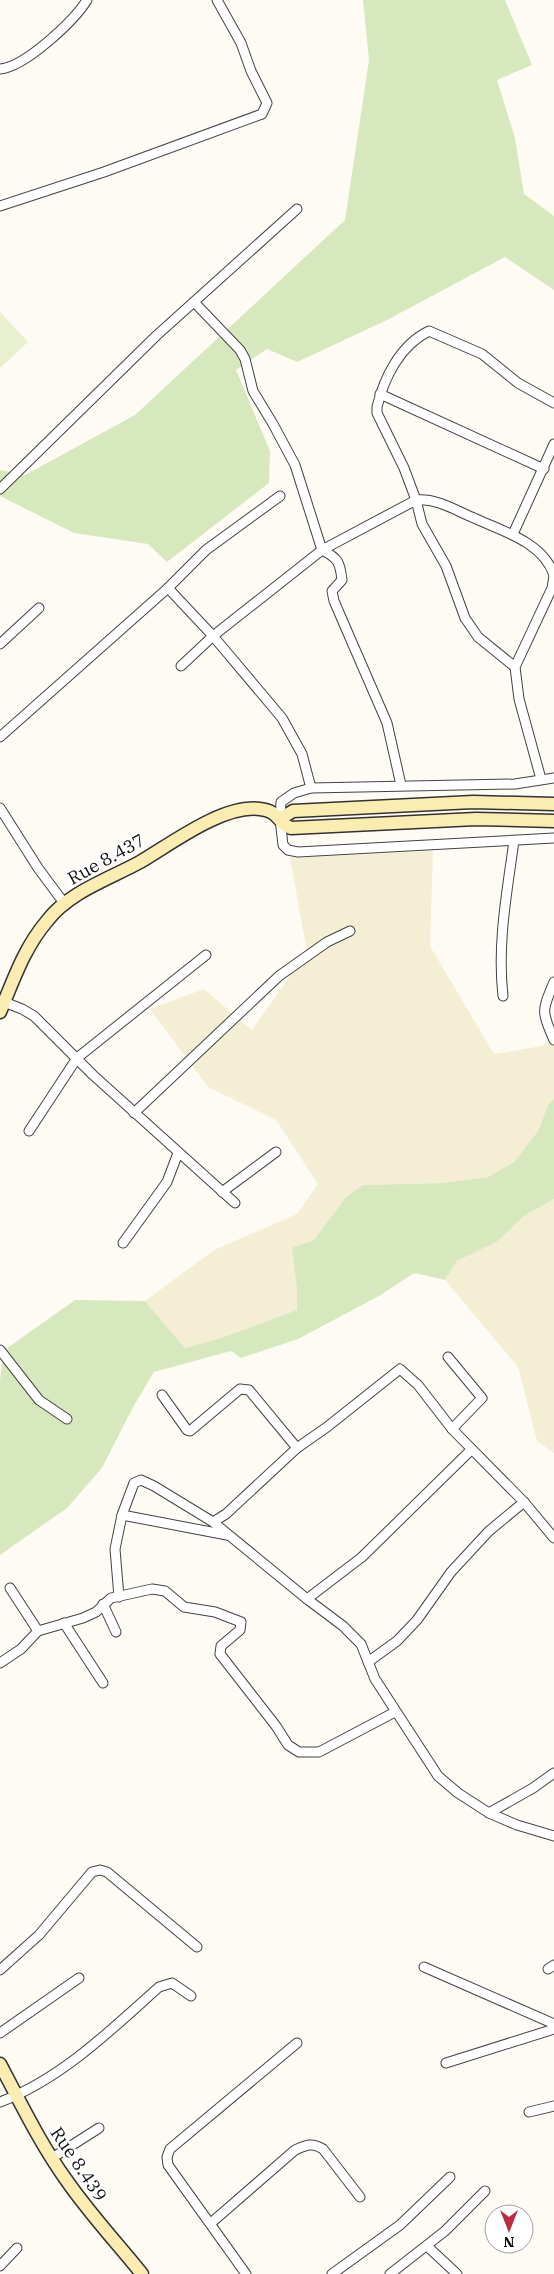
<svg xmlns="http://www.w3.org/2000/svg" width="554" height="2274" viewBox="0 0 554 2274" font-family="'IBM Plex Serif',serif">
<rect width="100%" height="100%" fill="#fefbf4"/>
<!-- farmland -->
<g fill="#f4eed5">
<polygon points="433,851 430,946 494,1054 542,1046 554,1036 554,1099 549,1103 538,1131 514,1162 488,1177 442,1183 363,1185 346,1197 314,1240 297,1287 297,1310 218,1339 185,1348 145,1301 214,1250 297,1214 318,1184 276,1120 208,1087 150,1009 204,989 252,1030 307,952 290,858"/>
<polygon points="554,1199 554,1453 537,1441 518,1367 445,1280 457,1261 498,1241 524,1216"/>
</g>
<!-- green -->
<g fill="#d8e8be">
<polygon points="363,0 505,0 532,65 497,80 515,138 524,194 554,216 554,290 505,257 387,320 297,362 267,349 236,370 270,451 269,483 167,562 148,544 74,533 0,496 0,470 25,475 135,415 345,220 369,60"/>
<polygon points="554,1099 554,1199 524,1216 498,1241 457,1261 445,1280 414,1273 379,1296 298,1339 241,1358 231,1351 154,1372 132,1409 102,1468 67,1508 0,1555 0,1381 3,1351 75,1300 145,1301 185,1348 218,1339 297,1310 297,1287 292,1248 314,1240 346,1197 363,1185 442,1183 488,1177 514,1162 538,1131 549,1103"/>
</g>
<!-- pitch -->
<polygon fill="#e8f0d0" points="0,312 28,342 0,368"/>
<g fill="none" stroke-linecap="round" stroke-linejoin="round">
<defs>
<g id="street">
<path d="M0 69C25 67 74 21 87 0"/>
<polyline points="0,206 104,172 262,114 267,103 251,71 241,43 217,0"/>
<path d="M194 302 240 350 245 359 253 391 273 424 295 465 322 550C338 558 340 562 342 580L332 591 334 601 387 723 401 785"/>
<polyline points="380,394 544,469"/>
<polyline points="0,489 156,336 297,209"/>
<polyline points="513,534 554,444"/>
<polyline points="168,588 213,636 282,718 302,754 311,788"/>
<polyline points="0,644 39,608"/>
<path d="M181 666 213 636 322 550 416 500C437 498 455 510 474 518 502 531 543 542 554 575"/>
<path d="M515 667 478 637 465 618 446 566 422 524 416 500 404 468 377 413V407C384 378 400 345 429 331L482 354 518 383 554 403"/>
<polyline points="0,737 168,588 206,550 280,496"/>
<polyline points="554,778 515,784 311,788 294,793 281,802 280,819 283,845 288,850 298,852 554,838"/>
<polyline points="541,779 519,699 515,667 552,588 554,576"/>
<polyline points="0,808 38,868 64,903"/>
<path d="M554 982C542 1011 541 1010 554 1040"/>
<path d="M503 996C497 944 507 892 514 841"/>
<polyline points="4,1002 22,1009 34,1016 93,1075 235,1203"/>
<polyline points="134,1113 279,976 327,942 350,931"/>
<polyline points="29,1131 77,1058 206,955"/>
<polyline points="222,1192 276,1152"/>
<polyline points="123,1243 167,1182 178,1153"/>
<polyline points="0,1350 39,1400 67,1419"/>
<polyline points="448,1357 482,1398 452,1429"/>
<polyline points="162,1395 187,1430 190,1431 240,1389 249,1390 297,1448"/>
<polyline points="122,1515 134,1483 141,1480 154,1486 213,1522 307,1599 343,1626 361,1644 375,1679 438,1776 458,1793 489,1813 517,1825 554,1836"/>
<polyline points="213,1522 226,1514 297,1448 327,1427 400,1369 418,1385 452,1429 524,1502 554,1538"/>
<polyline points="10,1588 38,1631"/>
<polyline points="119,1597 115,1549 122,1515 227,1535"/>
<polyline points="307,1599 362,1557 471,1450"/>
<polyline points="103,1604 116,1632"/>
<polyline points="64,1623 103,1683"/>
<polyline points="368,1662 397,1641 417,1620 451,1572 489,1531 524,1502"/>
<polyline points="0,1663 21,1649 38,1631 83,1618 96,1612 111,1598 152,1589 165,1591 184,1607 215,1612 241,1622 240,1630 221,1646 220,1654 276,1726 288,1745 299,1752 319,1752 395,1712"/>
<polyline points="489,1813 533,1788 554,1773"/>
<polyline points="424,1967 554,2024"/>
<polyline points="548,1969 554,1965"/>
<polyline points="0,1970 39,1935 92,1872 100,1870 107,1872 197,1947"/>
<polyline points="0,2033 79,1978"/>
<polyline points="446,2063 554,2029"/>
<path d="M0 2102C61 2079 111 2030 159 1987L172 1983 191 1996"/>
<polyline points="529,2112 554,2106"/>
<polyline points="52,2158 99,2128"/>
<path d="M211 2223 295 2150C306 2145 312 2142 323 2149L360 2197"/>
<polyline points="427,2246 457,2274"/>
<polyline points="0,2266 17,2248"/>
<polyline points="246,2274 168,2165 167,2157 170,2149 297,2043"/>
<polyline points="332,2274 400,2225 450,2177"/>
<polyline points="390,2274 445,2231 485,2191"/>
</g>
<g id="secondary">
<polyline points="280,819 293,811 473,802 554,804"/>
<path d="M0 1012C14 979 24 948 47 921 69 892 109 879 140 862 171 844 223 804 260 809 280 811 277 823 291 828L476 819 554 821"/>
<path d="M0 2064C21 2104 41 2145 67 2181 90 2214 117 2243 142 2274"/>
</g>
</defs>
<!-- street casing -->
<use href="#street" stroke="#434343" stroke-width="11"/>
<!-- secondary casing -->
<use href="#secondary" stroke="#323232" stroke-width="15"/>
<!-- street -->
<use href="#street" stroke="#fff" stroke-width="9"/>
<!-- secondary -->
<use href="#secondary" stroke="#fbecb2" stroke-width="12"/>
</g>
<g text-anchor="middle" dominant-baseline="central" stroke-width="5" stroke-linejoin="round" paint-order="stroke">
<!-- street labels -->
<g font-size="18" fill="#101010" stroke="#fff">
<text transform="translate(106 859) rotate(-29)">Rue 8.437</text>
<text transform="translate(79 2164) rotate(56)">Rue 8.439</text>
</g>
</g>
<!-- north arrow -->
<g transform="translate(509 2229) rotate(180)"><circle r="24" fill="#ffffff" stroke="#9f9f9f"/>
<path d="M0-4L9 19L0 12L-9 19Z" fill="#bb2d42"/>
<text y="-8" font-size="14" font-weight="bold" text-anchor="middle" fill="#101010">N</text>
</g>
</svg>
